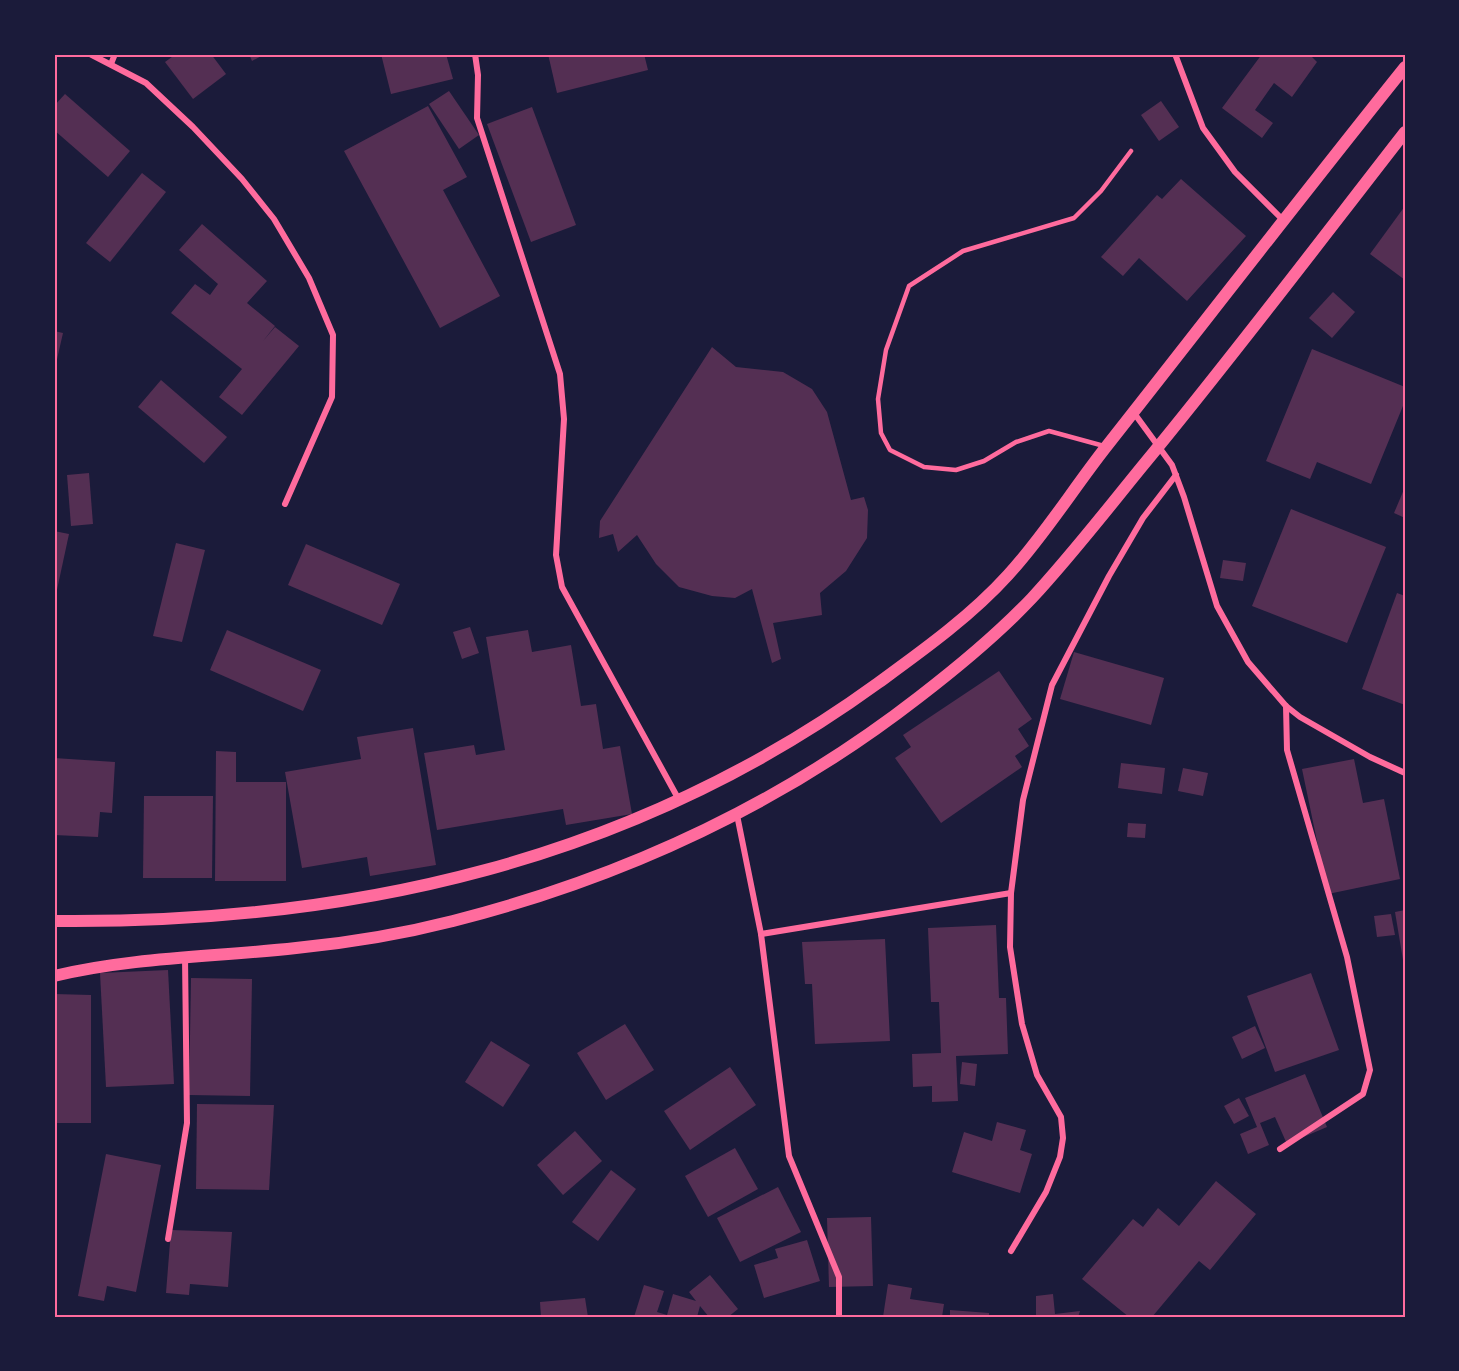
<svg xmlns="http://www.w3.org/2000/svg" width="1459" height="1371" viewBox="0 0 1459 1371" font-family="Overpass,sans-serif">
<rect width="100%" height="100%" fill="#1b1b3a"/>
<!-- building -->
<g fill="#542f53">
<polygon points="176,54 211,54 226,74 193,99 165,62"/>
<polygon points="249,54 265,54 252,61"/>
<polygon points="381,54 446,54 453,79 391,94"/>
<polygon points="548,54 644,54 648,70 557,93"/>
<polygon points="1262,54 1309,54 1317,62 1292,97 1274,83 1255,110 1273,123 1262,138 1222,108"/>
<polygon points="449,91 479,135 459,149 429,104"/>
<polygon points="65,94 130,151 108,177 54,130 54,106"/>
<polygon points="1161,101 1179,127 1159,141 1141,115"/>
<polygon points="428,106 467,177 443,190 500,296 440,328 344,151"/>
<polygon points="532,107 576,225 531,242 487,124"/>
<polygon points="142,173 166,192 110,262 86,243"/>
<polygon points="1181,179 1246,236 1187,301 1139,258 1123,276 1101,257 1157,195 1162,199"/>
<polygon points="1405,206 1405,280 1370,254"/>
<polygon points="202,224 267,281 247,303 275,326 263,341 275,327 299,346 242,415 219,397 242,369 171,313 195,284 210,295 218,284 179,250"/>
<polygon points="1333,292 1355,312 1332,338 1309,318"/>
<polygon points="54,331 63,333 55,368 54,368"/>
<polygon points="712,347 736,367 783,372 812,389 827,412 851,500 864,497 868,510 867,538 846,571 820,593 822,615 773,623 781,659 772,663 752,589 735,598 712,596 679,587 656,564 637,535 618,552 613,534 599,538 600,521"/>
<polygon points="1312,349 1405,387 1405,401 1371,484 1317,462 1310,479 1266,461"/>
<polygon points="161,380 227,437 204,463 138,407"/>
<polygon points="89,473 93,524 71,526 67,475"/>
<polygon points="1405,487 1405,518 1394,513"/>
<polygon points="1291,509 1386,547 1347,643 1252,606"/>
<polygon points="54,531 69,534 55,599 54,599"/>
<polygon points="176,543 205,550 182,642 153,636"/>
<polygon points="306,544 400,584 382,625 288,585"/>
<polygon points="1223,560 1246,563 1243,581 1220,578"/>
<polygon points="1397,593 1405,596 1405,705 1362,689"/>
<polygon points="470,627 479,653 462,659 453,632"/>
<polygon points="227,630 321,670 303,711 210,670"/>
<polygon points="528,630 532,652 571,645 581,706 596,704 603,749 620,746 632,814 566,825 563,809 437,830 424,753 474,745 476,755 505,750 486,637"/>
<polygon points="1074,652 1164,678 1151,725 1060,699"/>
<polygon points="999,671 1032,719 1018,729 1029,746 1015,756 1022,767 941,823 895,758 911,747 903,735"/>
<polygon points="413,728 436,865 370,876 367,857 302,868 285,772 361,759 357,737"/>
<polygon points="216,751 236,752 236,782 286,782 286,881 215,881"/>
<polygon points="54,758 115,762 112,813 100,812 98,837 54,835"/>
<polygon points="1354,759 1363,803 1384,799 1400,879 1328,894 1302,769"/>
<polygon points="1121,763 1165,768 1162,794 1118,788"/>
<polygon points="1183,768 1208,773 1203,796 1178,791"/>
<polygon points="144,796 213,796 212,878 143,878"/>
<polygon points="1128,823 1146,824 1145,838 1127,837"/>
<polygon points="1405,910 1405,966 1404,966 1395,912"/>
<polygon points="1391,914 1395,935 1377,937 1374,916"/>
<polygon points="996,925 999,998 1006,998 1008,1054 956,1056 958,1101 932,1102 932,1086 913,1087 912,1054 941,1053 939,1002 931,1002 928,928"/>
<polygon points="885,939 890,1041 815,1044 812,984 805,984 802,942"/>
<polygon points="168,970 174,1084 106,1087 100,973"/>
<polygon points="1311,973 1339,1050 1275,1072 1247,996"/>
<polygon points="191,978 252,979 250,1096 189,1095"/>
<polygon points="54,994 91,995 91,1123 54,1123"/>
<polygon points="625,1024 654,1070 606,1100 577,1053"/>
<polygon points="1255,1026 1265,1048 1242,1059 1232,1037"/>
<polygon points="491,1041 530,1065 503,1107 465,1082"/>
<polygon points="962,1062 977,1064 975,1086 960,1084"/>
<polygon points="730,1067 756,1105 690,1150 664,1111"/>
<polygon points="1305,1074 1327,1127 1287,1144 1275,1117 1260,1123 1269,1145 1248,1154 1240,1134 1257,1127 1245,1098"/>
<polygon points="1239,1098 1249,1116 1234,1124 1224,1106"/>
<polygon points="197,1104 274,1105 269,1190 196,1189"/>
<polygon points="997,1122 1026,1130 1020,1150 1032,1154 1020,1193 952,1172 964,1132 992,1141"/>
<polygon points="575,1131 602,1161 563,1195 537,1165"/>
<polygon points="735,1148 758,1189 708,1217 685,1176"/>
<polygon points="106,1154 161,1165 136,1292 107,1286 104,1301 78,1296"/>
<polygon points="611,1170 636,1189 598,1241 572,1222"/>
<polygon points="1216,1181 1256,1214 1210,1270 1199,1261 1152,1317 1129,1317 1082,1279 1133,1219 1143,1227 1158,1208 1179,1226"/>
<polygon points="778,1187 801,1232 740,1262 717,1218"/>
<polygon points="871,1217 873,1286 829,1287 827,1218"/>
<polygon points="171,1230 232,1232 228,1287 190,1284 189,1295 166,1293"/>
<polygon points="807,1240 820,1281 764,1298 754,1265 778,1258 775,1249"/>
<polygon points="710,1275 738,1309 728,1317 709,1317 700,1306 697,1317 634,1317 644,1285 664,1291 657,1312 667,1315 673,1294 696,1301 689,1292"/>
<polygon points="888,1284 912,1288 910,1299 944,1304 942,1317 883,1317"/>
<polygon points="1053,1294 1055,1314 1080,1311 1078,1317 1036,1317 1036,1296"/>
<polygon points="585,1298 588,1317 541,1317 540,1302"/>
<polygon points="950,1310 989,1313 989,1317 950,1317"/>
</g>
<g fill="none" stroke-linecap="round" stroke-linejoin="round">
<!-- service -->
<polyline stroke="#ff6b9d" stroke-width="4.5" points="1104,446 1049,431 1016,442 984,461 956,470 924,467 890,450 881,433 878,399 886,350 909,286 963,251 1074,218 1101,191 1131,151"/>
<!-- minor -->
<g stroke="#ff6b9d" stroke-width="6">
<polyline points="90,54 146,83 193,127 242,179 274,219 309,278 333,335 332,397 285,504"/>
<polyline points="475,54 478,75 477,118 560,374 564,419 556,555 562,587 679,800"/>
<polyline points="1175,54 1203,128 1235,172 1283,220"/>
<polyline points="111,64 115,54"/>
<polyline points="1134,413 1172,465 1184,497 1217,606 1248,662 1286,706 1300,717 1370,757 1405,773"/>
<polyline points="737,815 761,934 789,1156 839,1277 839,1317"/>
<polyline points="761,934 1011,893"/>
<polyline points="1280,1149 1363,1094 1370,1070 1347,957 1287,750 1286,706"/>
<polyline points="168,1239 187,1123 185,957"/>
<polyline points="1011,1251 1046,1192 1060,1157 1063,1138 1061,1117 1037,1075 1022,1024 1010,947 1011,893 1023,800 1052,685 1109,576 1143,518 1176,475"/>
</g>
<!-- secondary -->
<g stroke="#ff6b9d" stroke-width="12">
<path d="M54 921C353 924 633 861 878 683 922 651 971 616 1008 575 1044 536 1073 489 1106 447 1206 320 1304 193 1405 67"/>
<path d="M54 976C133 957 215 957 296 948 348 943 402 934 453 921 622 878 780 805 919 697 958 667 998 634 1032 598 1070 557 1105 512 1140 469 1231 359 1317 245 1405 132"/>
</g>
</g>
<!-- border -->
<rect width="1459" height="1371" fill="none" stroke="#1b1b3a" stroke-width="111"/>
<rect x="56" y="56" width="1348" height="1260" fill="none" stroke="#ff6b9d" stroke-width="2"/>
</svg>
